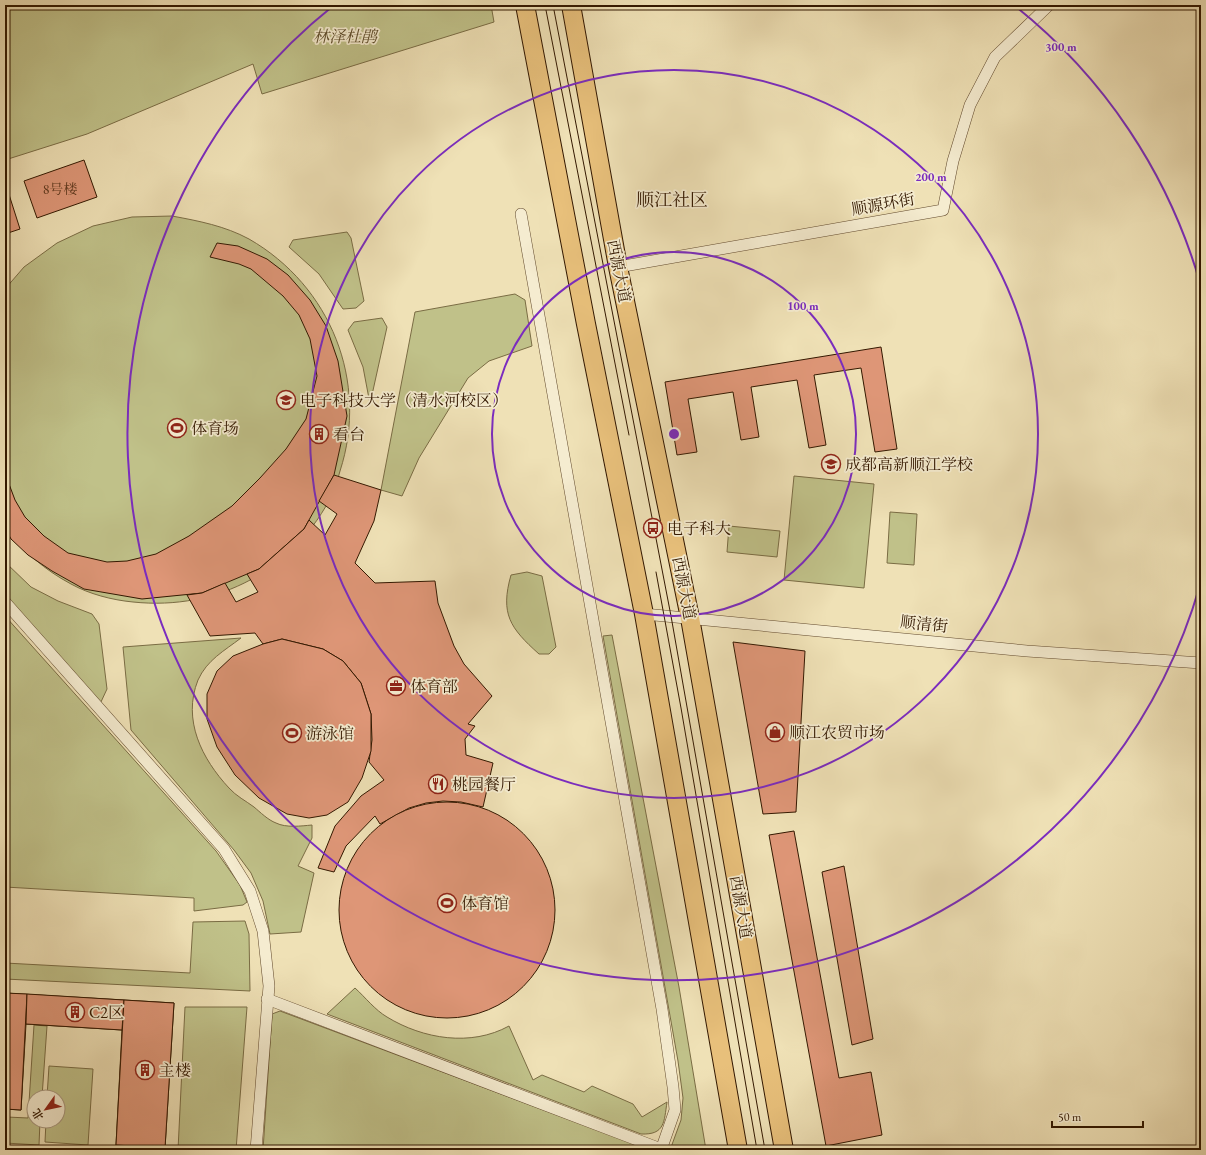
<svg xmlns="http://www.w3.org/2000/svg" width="1206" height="1155" viewBox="0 0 1206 1155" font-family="'EB Garamond','Noto Serif SC',serif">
<rect width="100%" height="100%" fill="#efe1b6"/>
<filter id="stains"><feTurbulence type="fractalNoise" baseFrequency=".005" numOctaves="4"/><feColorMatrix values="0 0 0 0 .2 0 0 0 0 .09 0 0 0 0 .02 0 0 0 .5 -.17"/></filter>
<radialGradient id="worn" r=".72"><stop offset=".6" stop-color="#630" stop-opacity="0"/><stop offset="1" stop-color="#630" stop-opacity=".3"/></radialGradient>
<!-- green -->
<g fill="#c0c189" stroke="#7a6c44">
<polygon points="5,5 491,5 494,22 262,94 253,64 87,134 5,160"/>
<path d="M172 216C199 221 225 226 249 239 331 286 369 382 340 471 338 478 336 486 333 493 295 570 218 611 133 602 112 600 89 594 71 584 43 569 27 553 5 531V289L24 267 57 243 93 226 132 217Z"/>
<polygon points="347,232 351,238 364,301 356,308 343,309 319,274 289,247 293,240"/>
<polygon points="515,294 525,300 532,346 489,361 468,378 419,458 402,496 381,490 415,312"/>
<polygon points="382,318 387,327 370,404 363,367 348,330 354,322"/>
<polygon points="794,476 874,484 864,588 784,580"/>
<polygon points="890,512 917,514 914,565 887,563"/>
<polygon points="729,526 780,531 777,557 727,552"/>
<polygon points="5,562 31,587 58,601 92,614 99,624 107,689 100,704 5,598"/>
<path d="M527 572 542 576 556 647 549 654H539C510 628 500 614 511 575Z"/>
<polygon points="5,616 216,851 240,885 247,902 243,905 194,911 194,898 5,887"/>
<polygon points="612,635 679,987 706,1150 670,1150 681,1120 683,1098 678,1061 603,636"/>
<path d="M241 638C224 651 207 660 198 680 182 720 202 759 229 788 236 796 246 801 254 807 260 812 268 820 276 823 286 828 301 826 312 825V838L298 866 314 873 301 932 270 934 263 901 251 873 234 850 131 730 123 647Z"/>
<polygon points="245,921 249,934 250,991 5,979 5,963 190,973 193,922"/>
<path d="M355 988C365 997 375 1010 387 1017 423 1039 471 1047 509 1026L533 1080 542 1075 584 1092 592 1086 633 1104 642 1117 667 1102C664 1122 665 1135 641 1134L327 1014Z"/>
<polygon points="185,1007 247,1007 236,1150 178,1150"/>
<polygon points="280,1011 645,1148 646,1150 263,1150 272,1014"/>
<polygon points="34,1025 47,1026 42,1097 34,1097 34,1121 40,1121 39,1145 5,1143 7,1117 28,1118"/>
<polygon points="49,1066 93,1069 88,1145 45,1142 46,1121 58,1121 58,1097 47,1097"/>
</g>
<!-- building -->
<g fill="#de9677" stroke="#331800">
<polygon points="84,160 97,197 37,218 24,181"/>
<polygon points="6,185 20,229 5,234 5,186"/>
<polygon points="217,243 238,246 267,259 288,275 310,300 326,326 338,361 347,416 334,475 304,529 259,569 202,593 142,599 84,589 52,571 28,555 11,539 5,528 5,461 6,476 15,500 25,517 44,536 68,553 107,562 127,561 156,554 189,536 232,506 260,478 286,449 306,419 317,376 310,339 299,315 283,296 251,269 239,264 210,257"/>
<polygon points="881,347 897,449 875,452 861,368 814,375 826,445 809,448 797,380 751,387 759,437 741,440 733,392 688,399 697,452 677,455 665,382"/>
<polygon points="334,475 381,490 374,521 355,563 375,583 435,581 438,603 454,646 464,664 492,696 468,724 475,726 465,739 466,755 493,763 483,807 461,802 443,801 426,803 409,808 380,824 375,816 346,846 334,872 318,868 335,826 361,796 384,780 369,762 372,740 371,714 361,683 343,661 323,649 282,639 263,644 255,633 210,636 187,595 202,593 225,583 236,602 258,592 247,574 259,569 304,529 309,520 325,535 337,514 319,501"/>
<polygon points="282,639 323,649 343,661 361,683 371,714 371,751 362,778 348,802 327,815 309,818 287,814 259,798 235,775 217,747 207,719 207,694 217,671 233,656 263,644"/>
<polygon points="733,642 805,651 796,812 763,814"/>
<circle cx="447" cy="910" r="108"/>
<polygon points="794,831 839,1078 871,1072 882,1135 826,1146 769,835"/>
<polygon points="844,866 873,1039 852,1045 822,872"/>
<polygon points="5,993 174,1003 165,1148 161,1148 161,1150 120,1150 120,1146 116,1145 122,1030 26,1024 21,1110 5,1109"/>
<polygon points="5,993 27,994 21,1110 5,1109"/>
<polygon points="27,994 124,1000 122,1030 26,1024"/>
<polygon points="124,1000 174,1003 165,1148 116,1145"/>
</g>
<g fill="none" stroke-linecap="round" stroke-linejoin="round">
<defs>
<g id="minor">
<polyline points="521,214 662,1009 673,1087 675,1110 661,1150"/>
<polyline points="618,267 943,210 953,161 970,105 995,57 1049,5"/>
<polyline points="5,602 224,849 250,891 263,931 269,986 256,1150"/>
<polyline points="644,614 1027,651 1201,663"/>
<polyline points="267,999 661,1149"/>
</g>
<g id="primary">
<polyline points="525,5 586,324 644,614 738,1150"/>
<polyline points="571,5 618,267 690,618 784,1150"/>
</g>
</defs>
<!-- minor casing -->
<use href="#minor" stroke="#624a2e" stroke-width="12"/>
<!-- primary casing -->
<use href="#primary" stroke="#331800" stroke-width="20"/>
<!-- minor -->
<use href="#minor" stroke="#f5ecd0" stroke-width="11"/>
<!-- primary -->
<use href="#primary" stroke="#e8c07b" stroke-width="18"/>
<!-- tram -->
<g stroke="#331800" stroke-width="1">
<polyline points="545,5 629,435"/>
<polyline points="553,5 671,616 765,1150"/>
<polyline points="656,572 681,708 757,1150"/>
</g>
</g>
<!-- distance rings -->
<g fill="none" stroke="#7b2cbf" stroke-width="2">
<circle cx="674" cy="434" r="182"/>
<circle cx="674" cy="434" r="364"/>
<path d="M1200 585A547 547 0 1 1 333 6M1015 6A547 547 0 0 1 1200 283"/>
</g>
<!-- icons -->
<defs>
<symbol id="university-ring" viewBox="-11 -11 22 22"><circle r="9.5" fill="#f5ecd0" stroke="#8f2418" stroke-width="1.5"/><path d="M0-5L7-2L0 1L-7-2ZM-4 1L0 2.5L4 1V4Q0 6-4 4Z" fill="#8f2418"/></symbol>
<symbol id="stadium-ring" viewBox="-11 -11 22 22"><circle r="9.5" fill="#f5ecd0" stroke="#8f2418" stroke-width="1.5"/><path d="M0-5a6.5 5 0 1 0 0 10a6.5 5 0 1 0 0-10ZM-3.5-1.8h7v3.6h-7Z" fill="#8f2418"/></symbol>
<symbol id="building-ring" viewBox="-11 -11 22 22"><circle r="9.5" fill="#f5ecd0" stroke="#8f2418" stroke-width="1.5"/><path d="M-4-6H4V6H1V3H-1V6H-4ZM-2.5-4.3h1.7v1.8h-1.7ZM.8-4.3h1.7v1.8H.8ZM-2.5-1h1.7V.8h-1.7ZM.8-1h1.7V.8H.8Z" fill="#8f2418"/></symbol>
<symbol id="school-ring" viewBox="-11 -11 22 22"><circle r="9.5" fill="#f5ecd0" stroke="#8f2418" stroke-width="1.5"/><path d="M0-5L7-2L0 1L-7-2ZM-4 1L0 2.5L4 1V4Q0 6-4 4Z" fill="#8f2418"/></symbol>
<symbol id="bus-ring" viewBox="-11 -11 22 22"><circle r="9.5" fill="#f5ecd0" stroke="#8f2418" stroke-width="1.5"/><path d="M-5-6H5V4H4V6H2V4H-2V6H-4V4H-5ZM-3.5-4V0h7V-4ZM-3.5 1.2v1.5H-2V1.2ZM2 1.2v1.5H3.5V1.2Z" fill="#8f2418"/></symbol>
<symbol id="office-ring" viewBox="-11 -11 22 22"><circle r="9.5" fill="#f5ecd0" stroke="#8f2418" stroke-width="1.5"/><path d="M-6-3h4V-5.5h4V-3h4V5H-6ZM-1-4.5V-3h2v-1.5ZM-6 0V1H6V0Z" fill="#8f2418"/></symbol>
<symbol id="shop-ring" viewBox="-11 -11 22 22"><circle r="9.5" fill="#f5ecd0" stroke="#8f2418" stroke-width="1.5"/><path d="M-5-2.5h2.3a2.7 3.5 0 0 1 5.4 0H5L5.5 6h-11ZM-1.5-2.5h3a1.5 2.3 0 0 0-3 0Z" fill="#8f2418"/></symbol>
<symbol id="restaurant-ring" viewBox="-11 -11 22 22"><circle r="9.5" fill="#f5ecd0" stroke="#8f2418" stroke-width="1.5"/><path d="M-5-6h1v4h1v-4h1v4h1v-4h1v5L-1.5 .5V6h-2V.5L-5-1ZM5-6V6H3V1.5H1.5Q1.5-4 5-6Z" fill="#8f2418"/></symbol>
</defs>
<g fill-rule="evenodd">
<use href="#university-ring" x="275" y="389" width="22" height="22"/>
<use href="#stadium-ring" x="166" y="417" width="22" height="22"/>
<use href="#building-ring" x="308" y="423" width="22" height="22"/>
<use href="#school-ring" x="820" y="453" width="22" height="22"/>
<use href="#bus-ring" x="642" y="517" width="22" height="22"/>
<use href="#office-ring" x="385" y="675" width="22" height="22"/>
<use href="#shop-ring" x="764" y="721" width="22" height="22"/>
<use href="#stadium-ring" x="281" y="722" width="22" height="22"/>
<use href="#restaurant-ring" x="427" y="773" width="22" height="22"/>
<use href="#stadium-ring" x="436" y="892" width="22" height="22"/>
<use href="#building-ring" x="64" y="1001" width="22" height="22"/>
<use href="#building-ring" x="134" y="1059" width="22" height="22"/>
</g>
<g text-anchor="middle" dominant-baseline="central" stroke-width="3.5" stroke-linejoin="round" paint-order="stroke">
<!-- number labels -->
<g font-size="14" fill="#5e381e">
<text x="60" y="189">8号楼</text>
</g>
<!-- park labels -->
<g font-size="16" font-style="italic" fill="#5d4b29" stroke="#f5ecd0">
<text x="345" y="36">林泽杜鹃</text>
</g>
<!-- street labels -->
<g font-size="16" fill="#331800" stroke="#f5ecd0">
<text transform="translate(883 204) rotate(-10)">顺源环街</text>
<text transform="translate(619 271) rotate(79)">西源大道</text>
<text transform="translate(684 588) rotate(79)">西源大道</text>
<text transform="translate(924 624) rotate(6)">顺清街</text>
<text transform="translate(741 907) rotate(80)">西源大道</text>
</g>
<!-- poi labels -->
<g font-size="16" fill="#331800" stroke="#f5ecd0" text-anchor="start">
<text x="300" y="400">电子科技大学（清水河校区）</text>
<text x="191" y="428">体育场</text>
<text x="333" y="434">看台</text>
<text x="845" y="464">成都高新顺江学校</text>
<text x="667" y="528">电子科大</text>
<text x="410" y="686">体育部</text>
<text x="789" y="732">顺江农贸市场</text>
<text x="306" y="733">游泳馆</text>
<text x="452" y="784">桃园餐厅</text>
<text x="461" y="903">体育馆</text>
<text x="89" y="1012">C2区</text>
<text x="159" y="1070">主楼</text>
</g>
<!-- quarter labels -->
<g font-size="18" fill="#331800" stroke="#f5ecd0">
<text x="672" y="199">顺江社区</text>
</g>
</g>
<circle cx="674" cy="434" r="6" fill="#7b2cbf" stroke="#f5ecd0" stroke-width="2"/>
<g font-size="12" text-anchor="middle" font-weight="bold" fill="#7b2cbf" stroke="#f5ecd0" stroke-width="3.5" stroke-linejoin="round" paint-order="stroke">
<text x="1061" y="51">300 m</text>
<text x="931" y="181">200 m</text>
<text x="803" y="310">100 m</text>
</g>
<!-- margin -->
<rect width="1206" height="1155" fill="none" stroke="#efe1b6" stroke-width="20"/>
<rect x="6" y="6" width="1194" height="1143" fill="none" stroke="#331800" stroke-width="2"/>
<rect x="10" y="10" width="1186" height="1135" fill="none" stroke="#331800"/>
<!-- north arrow -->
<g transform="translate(46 1109) rotate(237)"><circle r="19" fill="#f5ecd0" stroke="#a7977d"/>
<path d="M0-3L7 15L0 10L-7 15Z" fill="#8f2418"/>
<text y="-6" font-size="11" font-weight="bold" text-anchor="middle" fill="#331800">北</text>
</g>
<!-- scale -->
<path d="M1052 1121v6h91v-6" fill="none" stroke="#331800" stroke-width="2"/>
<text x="1058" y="1121" font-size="12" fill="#331800" stroke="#f5ecd0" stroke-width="3" paint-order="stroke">50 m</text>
<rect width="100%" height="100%" filter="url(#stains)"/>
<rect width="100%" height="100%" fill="url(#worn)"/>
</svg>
